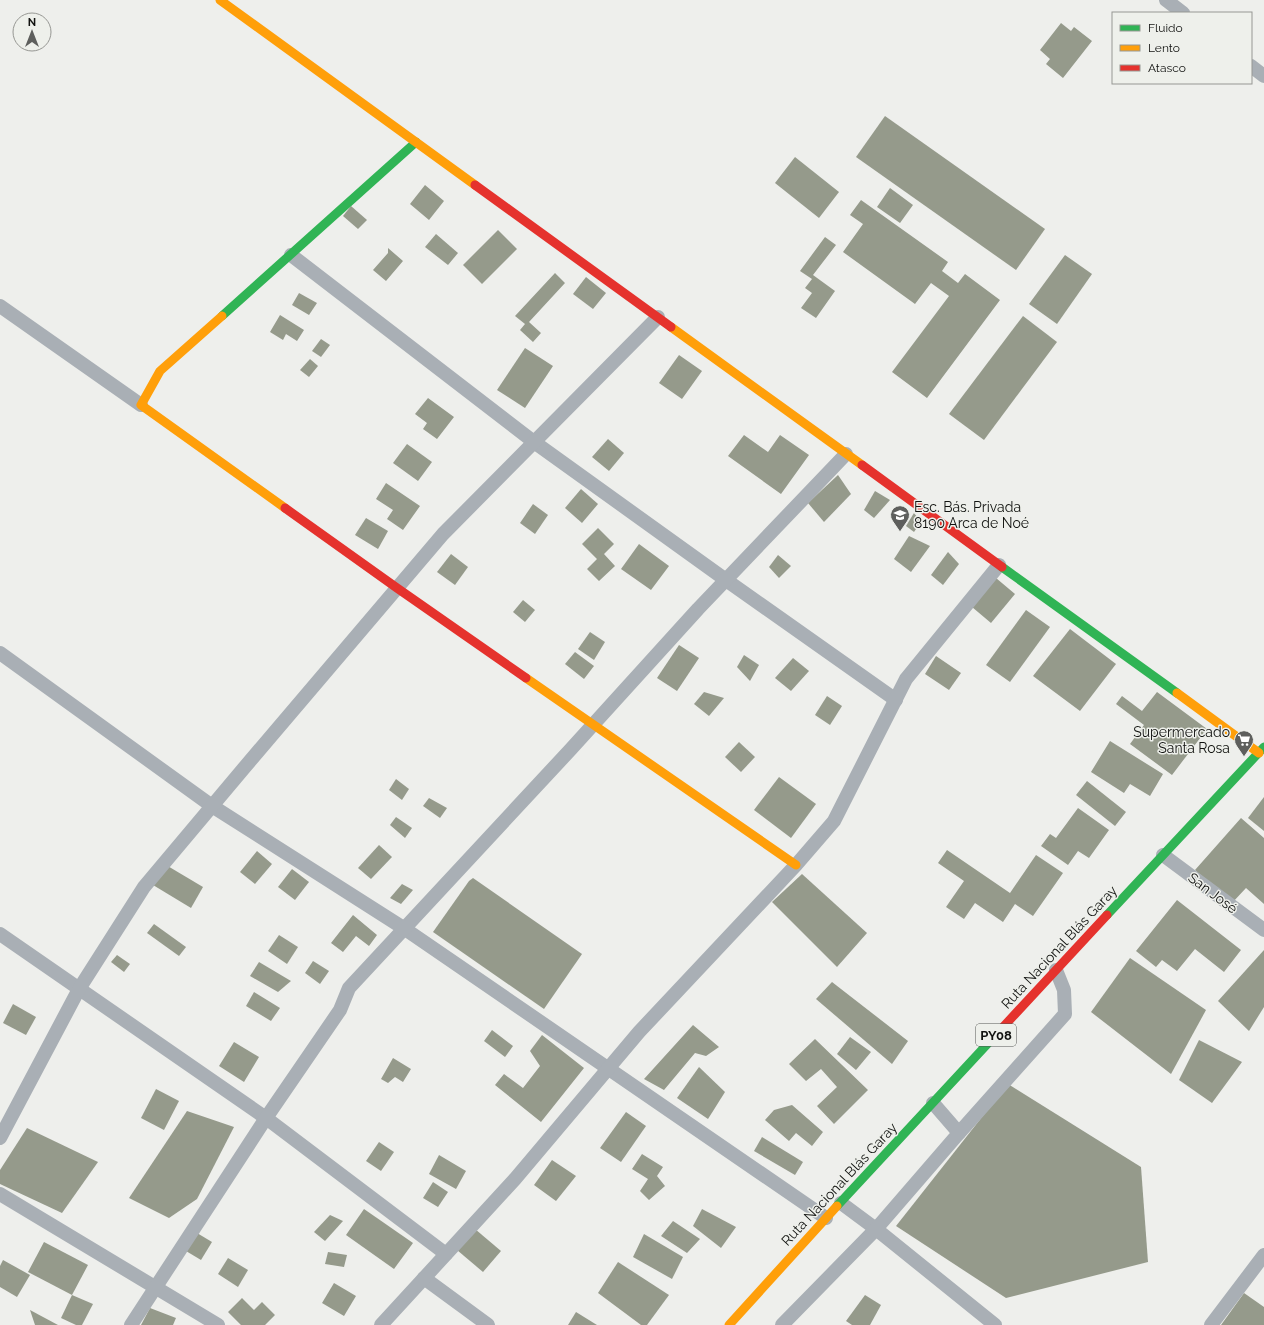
<svg xmlns="http://www.w3.org/2000/svg" width="1264" height="1325" viewBox="0 0 1264 1325" font-family="Raleway,sans-serif">
<rect width="100%" height="100%" fill="#eeefec"/>
<!-- building -->
<g fill="#959a8b">
<polygon points="1061,23 1071,31 1074,27 1092,41 1063,78 1046,64 1050,59 1040,50"/>
<polygon points="885,116 1045,229 1016,270 856,157"/>
<polygon points="795,157 839,192 819,218 775,183"/>
<polygon points="425,185 444,201 429,220 410,204"/>
<polygon points="890,188 913,205 900,223 877,207"/>
<polygon points="861,200 948,262 942,271 958,283 965,274 1000,300 927,398 892,372 949,296 931,283 915,304 843,252 863,224 850,215"/>
<polygon points="351,206 367,220 358,229 343,216"/>
<polygon points="498,230 517,249 482,284 463,265"/>
<polygon points="436,234 458,253 448,265 425,247"/>
<polygon points="825,237 836,245 813,275 835,291 816,318 801,308 812,293 805,288 812,279 800,271"/>
<polygon points="388,248 403,261 386,281 373,270 388,253"/>
<polygon points="1065,255 1092,274 1057,324 1029,304"/>
<polygon points="555,273 565,283 529,322 541,333 533,342 520,330 525,324 515,316"/>
<polygon points="586,277 606,293 593,309 573,294"/>
<polygon points="299,293 317,303 309,315 292,305"/>
<polygon points="280,315 304,330 297,341 286,334 283,340 270,332"/>
<polygon points="1023,316 1057,342 984,440 949,414"/>
<polygon points="321,339 330,345 321,357 312,351"/>
<polygon points="525,348 553,366 525,408 497,390"/>
<polygon points="679,355 702,371 682,399 659,383"/>
<polygon points="310,359 318,366 309,377 300,370"/>
<polygon points="428,398 454,417 437,439 423,429 427,423 415,414"/>
<polygon points="744,435 768,452 780,435 809,455 781,494 728,456"/>
<polygon points="608,439 624,453 609,471 592,457"/>
<polygon points="407,444 432,462 418,481 393,463"/>
<polygon points="838,475 851,494 824,522 808,503"/>
<polygon points="386,483 420,506 403,530 387,519 393,510 376,499"/>
<polygon points="581,489 598,504 582,523 565,508"/>
<polygon points="875,491 890,500 874,518 864,510"/>
<polygon points="533,504 548,515 535,534 520,523"/>
<polygon points="914,513 921,522 914,532 906,526"/>
<polygon points="366,518 388,531 378,549 355,535"/>
<polygon points="598,528 614,544 604,554 615,566 599,581 587,569 597,559 582,544"/>
<polygon points="909,536 930,546 911,572 894,559"/>
<polygon points="639,544 669,566 651,590 621,569"/>
<polygon points="948,552 959,564 943,585 931,575"/>
<polygon points="451,554 468,567 455,585 437,572"/>
<polygon points="778,555 791,566 779,578 769,567"/>
<polygon points="996,578 1015,594 991,623 972,607"/>
<polygon points="523,600 535,610 525,622 513,612"/>
<polygon points="1026,610 1050,627 1010,682 986,665"/>
<polygon points="1070,629 1116,664 1080,711 1033,676"/>
<polygon points="590,632 605,642 594,660 578,649"/>
<polygon points="679,645 699,658 677,691 657,678"/>
<polygon points="575,652 594,666 584,679 565,664"/>
<polygon points="744,655 759,665 750,681 737,667"/>
<polygon points="936,656 961,673 949,690 925,674"/>
<polygon points="793,658 809,671 791,691 775,678"/>
<polygon points="704,692 724,698 709,716 694,704"/>
<polygon points="1157,692 1207,729 1172,775 1130,744 1144,725 1116,704 1122,696 1142,711"/>
<polygon points="827,696 842,706 830,725 815,715"/>
<polygon points="1110,741 1163,774 1150,796 1130,784 1124,793 1091,772"/>
<polygon points="739,742 755,757 741,772 725,757"/>
<polygon points="779,777 816,804 791,838 754,810"/>
<polygon points="396,779 409,789 402,800 389,790"/>
<polygon points="1087,781 1126,812 1115,826 1076,795"/>
<polygon points="1264,797 1264,831 1248,818"/>
<polygon points="429,798 447,808 440,818 423,806"/>
<polygon points="1078,808 1109,830 1089,858 1078,851 1068,865 1041,846 1050,834 1056,838"/>
<polygon points="396,817 412,828 405,838 390,825"/>
<polygon points="1241,818 1264,838 1264,904 1246,888 1232,903 1195,870"/>
<polygon points="379,845 392,857 371,879 358,868"/>
<polygon points="947,850 1010,893 1036,855 1063,873 1033,916 1015,904 1003,922 975,903 964,919 946,907 964,881 938,863"/>
<polygon points="257,851 272,864 255,884 240,872"/>
<polygon points="166,865 203,887 191,908 153,885"/>
<polygon points="292,869 309,882 295,900 278,887"/>
<polygon points="802,874 867,933 837,967 772,902"/>
<polygon points="473,878 582,954 544,1009 433,932 469,881"/>
<polygon points="402,884 413,890 401,904 390,898"/>
<polygon points="1177,900 1241,950 1224,972 1195,949 1177,971 1162,960 1156,967 1136,951"/>
<polygon points="353,915 377,935 369,946 356,936 343,952 331,943"/>
<polygon points="154,924 186,947 179,956 147,933"/>
<polygon points="279,935 298,947 287,964 268,951"/>
<polygon points="1264,950 1264,1007 1249,1031 1218,1001"/>
<polygon points="117,955 130,964 124,972 111,962"/>
<polygon points="1130,958 1206,1010 1171,1074 1091,1012"/>
<polygon points="313,961 329,971 320,984 305,973"/>
<polygon points="259,962 291,981 278,992 250,976"/>
<polygon points="832,982 908,1041 892,1064 816,999"/>
<polygon points="254,992 280,1008 271,1021 246,1006"/>
<polygon points="13,1004 36,1017 26,1035 3,1023"/>
<polygon points="693,1025 719,1047 706,1056 695,1053 664,1090 644,1079"/>
<polygon points="492,1030 513,1046 505,1057 484,1041"/>
<polygon points="542,1035 584,1068 541,1122 495,1085 504,1074 523,1088 540,1066 530,1051"/>
<polygon points="850,1037 871,1052 856,1070 837,1054"/>
<polygon points="815,1039 868,1090 834,1124 817,1106 837,1087 821,1069 806,1081 789,1064"/>
<polygon points="1199,1040 1242,1062 1212,1103 1179,1080"/>
<polygon points="234,1042 259,1057 244,1082 219,1066"/>
<polygon points="393,1058 411,1069 403,1082 395,1077 388,1083 381,1079"/>
<polygon points="699,1067 725,1092 708,1119 677,1098"/>
<polygon points="1008,1084 1141,1167 1148,1262 1006,1298 896,1226"/>
<polygon points="156,1089 179,1101 164,1130 141,1118"/>
<polygon points="792,1105 823,1132 812,1146 796,1133 789,1141 765,1120 774,1110"/>
<polygon points="187,1111 234,1127 197,1199 169,1218 129,1198"/>
<polygon points="626,1112 646,1126 621,1162 600,1148"/>
<polygon points="27,1128 98,1162 62,1213 0,1184 0,1170"/>
<polygon points="762,1137 803,1162 795,1175 754,1151"/>
<polygon points="379,1142 394,1152 381,1171 366,1161"/>
<polygon points="642,1154 663,1167 657,1176 665,1186 649,1200 640,1191 648,1179 632,1169"/>
<polygon points="439,1155 466,1171 456,1189 429,1174"/>
<polygon points="552,1160 576,1176 556,1201 534,1185"/>
<polygon points="433,1182 448,1192 438,1207 423,1198"/>
<polygon points="364,1209 413,1243 394,1269 346,1235"/>
<polygon points="702,1209 736,1227 721,1248 693,1226"/>
<polygon points="330,1215 343,1221 325,1241 314,1232"/>
<polygon points="673,1221 700,1239 687,1253 661,1236"/>
<polygon points="475,1229 501,1251 483,1272 457,1250"/>
<polygon points="197,1233 212,1242 201,1260 186,1251"/>
<polygon points="644,1234 683,1257 672,1279 633,1257"/>
<polygon points="44,1242 88,1265 72,1295 28,1272"/>
<polygon points="328,1252 347,1255 344,1267 325,1264"/>
<polygon points="228,1258 248,1270 238,1287 218,1274"/>
<polygon points="3,1260 30,1275 17,1297 0,1287 0,1266"/>
<polygon points="618,1262 669,1295 647,1325 641,1325 598,1293"/>
<polygon points="334,1283 356,1296 344,1316 322,1303"/>
<polygon points="1244,1293 1264,1307 1264,1325 1221,1325"/>
<polygon points="72,1295 93,1304 82,1325 76,1325 61,1318"/>
<polygon points="865,1295 881,1305 870,1325 852,1325 846,1321"/>
<polygon points="242,1298 254,1310 262,1302 275,1315 265,1325 241,1325 228,1312"/>
<polygon points="150,1308 176,1318 173,1325 141,1325"/>
<polygon points="30,1310 58,1325 35,1325"/>
<polygon points="576,1312 597,1325 568,1325"/>
</g>
<g fill="none" stroke-linecap="round" stroke-linejoin="round">
<!-- street -->
<g stroke="#a9afb5" stroke-width="14">
<polyline points="1166,0 1183,13"/>
<polyline points="1251,66 1264,76"/>
<polyline points="291,255 534,442 726,580 896,700"/>
<polyline points="0,306 141,405"/>
<polyline points="0,653 212,806 405,929 826,1218"/>
<polyline points="1163,855 1264,930"/>
<polyline points="0,934 266,1118 446,1254"/>
<polyline points="959,1133 1065,1014 1064,990 1056,970"/>
<polyline points="0,1138 79,989 144,887 244,768 443,534 658,317"/>
<polyline points="0,1194 218,1325"/>
<polyline points="841,1203 876,1229 995,1325"/>
<polyline points="424,1278 488,1325"/>
<polyline points="131,1325 266,1118 340,1010 349,988 571,749 698,609 846,454"/>
<polyline points="381,1325 515,1179 639,1032 796,865 834,821 906,679 999,565"/>
<polyline points="782,1325 876,1229 959,1133 933,1103"/>
<polyline points="1211,1325 1264,1255"/>
</g>
<!-- fast -->
<g stroke="#30b455" stroke-width="9">
<polyline points="222,316 416,142"/>
<polyline points="1002,567 1177,693"/>
<polyline points="1107,915 1264,747"/>
<polyline points="837,1206 992,1039"/>
</g>
<!-- slow -->
<g stroke="#ff9f0a" stroke-width="9">
<polyline points="220,0 475,185"/>
<polyline points="222,316 160,371 141,405 285,508"/>
<polyline points="671,327 862,465"/>
<polyline points="526,678 796,865"/>
<polyline points="1177,693 1259,753"/>
<polyline points="729,1325 837,1206"/>
</g>
<!-- jam -->
<g stroke="#e5322d" stroke-width="9">
<polyline points="475,185 671,327"/>
<polyline points="862,465 1002,567"/>
<polyline points="285,508 397,588 526,678"/>
<polyline points="992,1039 1107,915"/>
</g>
</g>
<!-- icons -->
<defs>
<symbol id="school-pin" viewBox="-11 -11 22 30"><path d="M0 17L-7.5 6A9.5 9.5 0 1 1 7.5 6Z" fill="#5e5f5d" stroke="#eef0eb"/><path d="M0-5L7-2L0 1L-7-2ZM-4 1L0 2.5L4 1V4Q0 6-4 4Z" fill="#fff"/></symbol>
<symbol id="supermarket-pin" viewBox="-11 -11 22 30"><path d="M0 17L-7.5 6A9.5 9.5 0 1 1 7.5 6Z" fill="#5e5f5d" stroke="#eef0eb"/><path d="M-6-5.5h2.5l.6 2H6L4.5 2H-2.5L-4.4-4H-6ZM-1.5 3.2a1.3 1.3 0 1 0 .1 0ZM3 3.2a1.3 1.3 0 1 0 .1 0Z" fill="#fff"/></symbol>
</defs>
<g fill-rule="evenodd">
<use href="#school-pin" x="889" y="504" width="22" height="30"/>
<use href="#supermarket-pin" x="1233" y="729" width="22" height="30"/>
</g>
<g text-anchor="middle" dominant-baseline="central" stroke-width="3" stroke-linejoin="round" paint-order="stroke">
<!-- shield labels -->
<rect fill="#eef0eb" stroke="#535552" stroke-width="1" x="976" y="1024" width="40" height="22" rx="3"/>
<g font-size="13" font-weight="bold" fill="#111210">
<text x="996" y="1035">PY08</text>
</g>
<!-- poi labels -->
<g font-size="14" fill="#111210" stroke="#eef0eb" text-anchor="start">
<text x="914" y="507">Esc. Bás. Privada<tspan x="914" dy="16">8190 Arca de Noé</tspan></text>
<text x="1230" y="732" text-anchor="end">Supermercado<tspan x="1230" dy="16">Santa Rosa</tspan></text>
</g>
<!-- street labels -->
<g font-size="14" fill="#111210" stroke="#eef0eb">
<text transform="translate(1213 893) rotate(37)">San José</text>
<text transform="translate(1059 947) rotate(-47)">Ruta Nacional Blás Garay</text>
<text transform="translate(839 1184) rotate(-47)">Ruta Nacional Blás Garay</text>
</g>
</g>
<!-- legend -->
<rect x="1112" y="12" width="140" height="72" fill="#eef0eb" stroke="#969793"/>
<rect x="1120" y="25" width="20" height="6" fill="#30b455" stroke="#969793"/>
<text x="1148" y="32" font-size="12" fill="#111210">Fluido</text>
<rect x="1120" y="45" width="20" height="6" fill="#ff9f0a" stroke="#969793"/>
<text x="1148" y="52" font-size="12" fill="#111210">Lento</text>
<rect x="1120" y="65" width="20" height="6" fill="#e5322d" stroke="#969793"/>
<text x="1148" y="72" font-size="12" fill="#111210">Atasco</text>
<!-- north arrow -->
<g transform="translate(32 32)"><circle r="19" fill="#eef0eb" stroke="#969793"/>
<path d="M0-3L7 15L0 10L-7 15Z" fill="#5e5f5d"/>
<text y="-6" font-size="11" font-weight="bold" text-anchor="middle" fill="#111210">N</text>
</g>
</svg>
